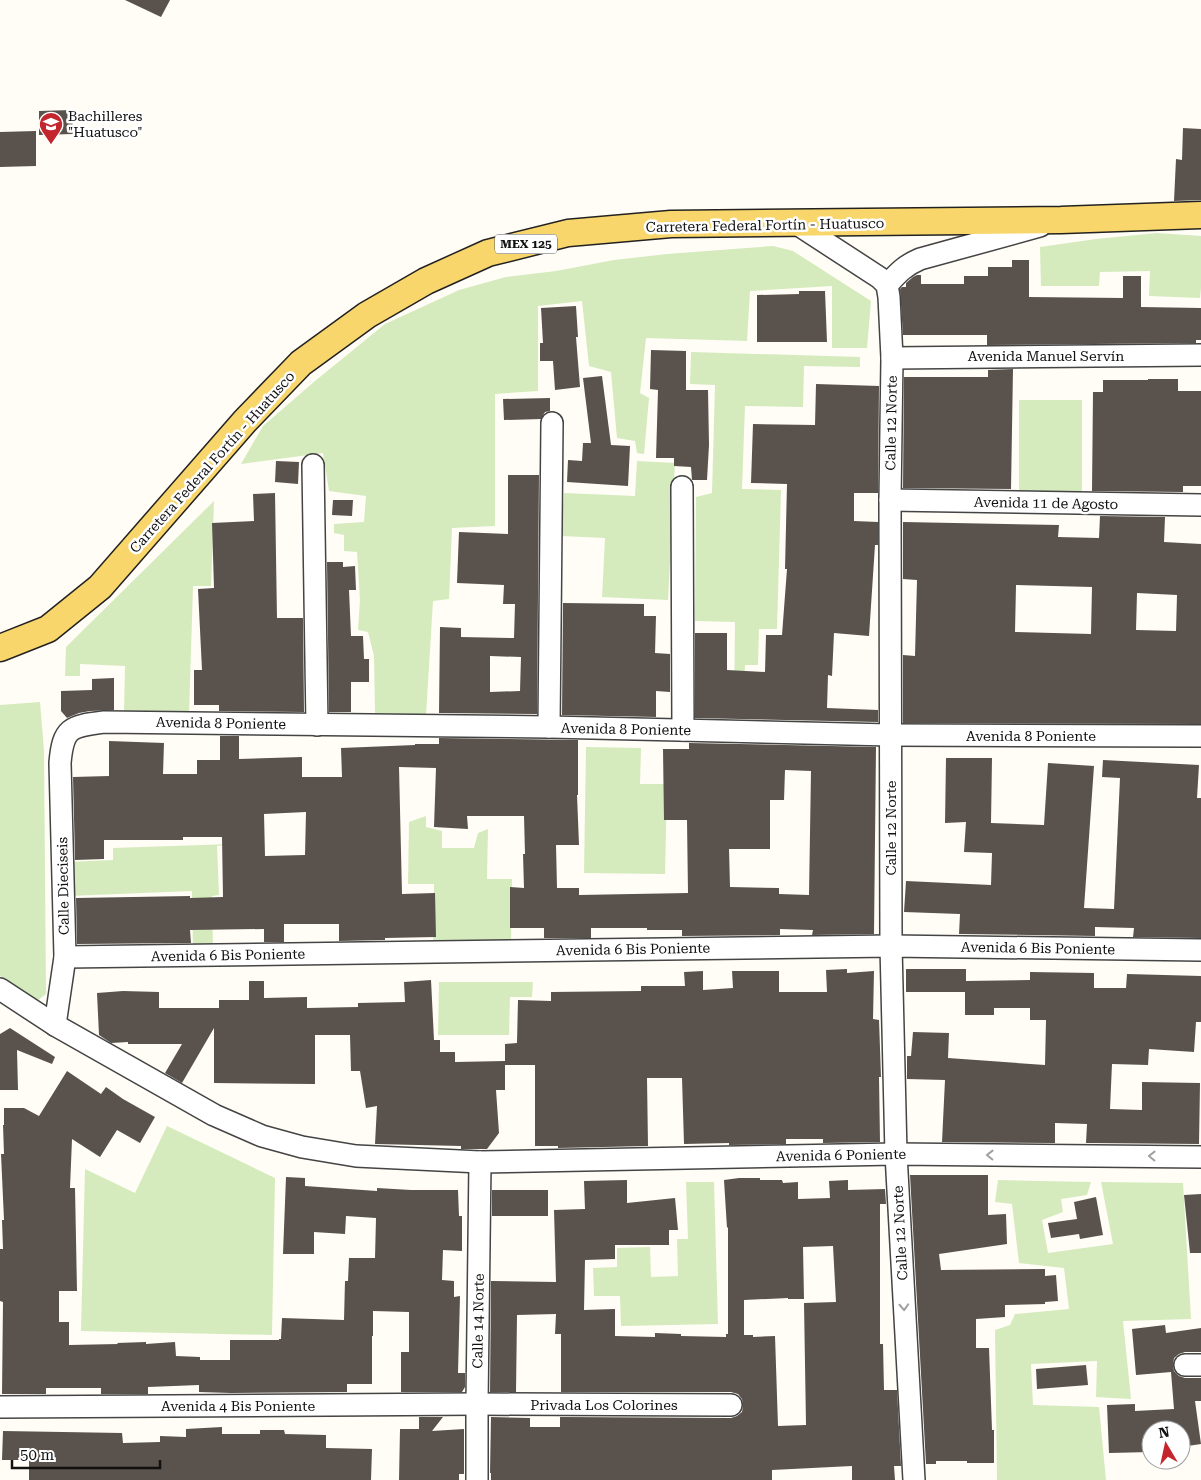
<svg xmlns="http://www.w3.org/2000/svg" width="1201" height="1480" font-family="'Roboto Serif',serif">
  <style>
    .green { fill: #d5ebbd }
    .building { fill: #5a524d; fill-rule: evenodd }
    .lines { fill: none; stroke-linecap: round; stroke-linejoin: round }
    .minor-casing { stroke: #444; stroke-width: 24 }
    .major-casing { stroke: #222; stroke-width: 29 }
    .minor { stroke: #fff; stroke-width: 21 }
    .major { stroke: #f9d66b; stroke-width: 26 }
    .oneway { stroke: #a0a0a0 }
    .labels { text-anchor: middle; dominant-baseline: central; stroke-width: 5; stroke-linejoin: round; paint-order: stroke }
    .shield { fill: #fff; stroke: #585858; stroke-width: 1 }
    .shield-label { font-size: 12px; font-weight: bold; fill: #111 }
    .poi-label { font-size: 14px; fill: #111; stroke: #fff; text-anchor: start }
    .street-label { font-size: 14px; fill: #111; stroke: #fff }
  </style>
  <rect width="100%" height="100%" fill="#fffdf5"/>
  <g class="green">
    <polygon points="1157,233 1201,236 1201,288 1200,298 1149,296 1150,271 1100,272 1099,286 1041,286 1040,247 1096,239"/>
    <polygon points="773,246 793,251 871,301 867,348 832,348 832,286 750,291 747,341 646,338 640,393 649,398 644,454 637,453 635,441 617,438 611,372 589,366 582,301 538,306 538,391 495,394 495,526 452,528 449,599 433,601 426,715 375,713 374,656 368,632 358,630 360,600 357,552 344,551 344,535 334,533 334,524 364,522 366,496 329,491 323,453 241,464 263,426 315,381 385,324 459,290 506,277 556,271 614,260 667,254"/>
    <polygon points="691,352 860,357 860,367 804,366 803,407 745,406 742,489 781,490 777,629 759,629 758,665 745,665 743,714 734,710 735,622 695,621 696,497 712,493 715,385 690,384"/>
    <rect x="1019" y="400" width="63" height="95"/>
    <polygon points="637,461 675,463 668,600 602,597 605,538 561,536 564,493 635,496"/>
    <polygon points="214,501 211,586 193,586 189,714 124,712 125,666 80,664 80,676 65,676 66,647"/>
    <polygon points="40,702 44,751 46,994 37,1001 0,976 0,705"/>
    <polygon points="586,747 641,748 640,784 667,784 665,874 584,873"/>
    <polygon points="426,816 426,827 442,831 442,848 474,848 478,833 488,829 487,879 512,879 511,947 433,945 434,884 408,884 409,822"/>
    <polygon points="231,844 217,846 219,895 212,896 213,950 193,952 192,891 69,896 68,862 113,860 113,848"/>
    <polygon points="439,982 533,982 532,997 510,997 509,1035 438,1035"/>
    <polygon points="167,1126 275,1178 272,1335 81,1331 85,1169 135,1193"/>
    <polygon points="998,1180 1091,1182 1087,1195 1061,1199 1063,1212 1042,1220 1048,1253 1113,1244 1101,1182 1183,1183 1191,1319 1123,1321 1131,1399 1096,1397 1097,1361 1031,1364 1033,1405 1099,1407 1106,1480 997,1480 995,1330 1010,1325 1015,1314 1069,1309 1064,1268 1019,1263 1012,1204 995,1202"/>
    <polygon points="686,1182 714,1182 718,1324 621,1326 620,1296 594,1296 593,1268 617,1267 617,1248 650,1247 651,1277 678,1276 677,1239 688,1239"/>
  </g>
  <g class="building">
    <polygon points="125,0 170,0 161,17"/>
    <polygon points="72,110 73,134 39,135 39,111"/>
    <polygon points="1183,128 1201,129 1201,200 1174,201 1176,159 1182,160"/>
    <polygon points="36,131 36,166 0,167 0,132"/>
    <polygon points="1012,260 1029,260 1029,297 1123,298 1123,276 1141,276 1141,307 1201,308 1201,340 1196,340 1196,343 987,345 987,335 903,335 900,289 902,287 906,287 906,283 913,277 917,275 921,275 921,284 964,284 964,276 988,276 988,267 1012,267"/>
    <polygon points="799,291 825,291 827,342 757,342 757,295 799,294"/>
    <polygon points="576,306 578,337 576,337 580,387 555,390 553,361 540,361 540,343 543,343 541,308"/>
    <polygon points="651,350 686,351 686,390 708,390 709,445 707,480 692,480 691,467 674,466 674,458 656,458 658,390 650,389"/>
    <polygon points="1013,369 1011,489 903,488 904,377 988,377 988,370"/>
    <polygon points="602,376 611,445 630,446 628,486 567,482 568,460 582,461 583,443 591,443 583,378"/>
    <polygon points="1148,379 1178,379 1178,391 1201,391 1201,486 1183,486 1183,492 1092,491 1093,392 1103,392 1103,380 1148,380"/>
    <polygon points="816,384 879,386 878,493 854,493 854,521 878,522 878,545 875,545 869,636 834,633 832,676 828,675 827,708 878,710 878,722 695,718 695,633 727,633 727,670 765,672 766,635 782,635 787,569 785,569 787,484 751,483 753,424 815,425"/>
    <polygon points="550,398 550,411 545,412 541,419 504,420 503,399"/>
    <polygon points="276,461 299,462 298,484 275,482"/>
    <path d="M508,475H539L537,714L439,713L440,627L461,628V637L514,638L515,604H503L504,585L457,583L459,532L508,534ZM490,656L521,657L520,691L490,692Z"/>
    <polygon points="275,493 277,618 303,618 304,712 219,711 219,705 194,705 194,670 202,670 198,589 214,588 212,523 254,521 253,494"/>
    <polygon points="333,500 353,500 352,516 332,515"/>
    <path d="M1100,516L1165,517L1164,542L1201,544V724L903,723V655L915,656L917,580L903,579V522L1059,525L1058,537L1099,538ZM1016,585L1092,587L1091,634L1015,632ZM1137,593L1177,595L1176,631L1136,630Z"/>
    <polygon points="327,562 343,562 343,567 355,566 356,590 349,590 351,636 363,636 364,659 369,659 369,682 351,682 351,712 329,712"/>
    <polygon points="563,603 644,604 644,616 656,616 655,653 670,654 670,692 656,691 656,717 562,715"/>
    <polygon points="114,678 114,710 90,711 79,713 67,718 61,711 61,691 92,690 92,679"/>
    <path d="M220,736H239V759L302,757V777H342L341,748L415,745V744H439V738L578,740V795H577L579,845H556L557,888H579V895L688,893L687,820H664L663,749H689V743L876,747L874,934L812,935L813,930L780,929V935L682,936V930H647V928H591V938H544V928H510V887L524,888L523,854H525L524,816H467L468,829L434,827L436,768L399,767L402,894L435,893L436,937L385,938V940L339,941V924H284V942H264V929L190,930L191,943L77,944L76,898L190,896V898L223,897L222,837H183V840H104V859L75,860L73,777L109,776V741L164,743L163,774H197V760H220ZM785,770L811,771L809,895L779,894V888L730,887L729,849H770V800H784ZM306,812L305,855L265,856L264,814Z"/>
    <polygon points="946,758 992,758 991,823 1044,825 1048,763 1094,766 1084,908 1114,909 1120,778 1102,777 1103,760 1199,765 1197,798 1201,798 1201,938 1133,937 1134,928 1095,927 1095,936 959,934 960,914 904,912 906,881 991,885 992,853 964,852 966,822 945,823"/>
    <polygon points="847,969 847,973 874,971 873,1019 879,1020 881,1077 879,1077 880,1142 823,1143 823,1139 786,1139 786,1144 729,1145 729,1143 684,1144 682,1078 647,1078 648,1146 558,1148 558,1146 535,1146 535,1065 505,1065 505,1044 517,1043 518,1000 551,1001 551,992 641,991 641,986 685,986 684,972 703,971 703,990 733,988 732,971 779,971 779,992 827,992 826,970"/>
    <polygon points="906,969 966,969 966,981 1030,980 1030,972 1094,973 1094,988 1126,988 1127,974 1201,976 1201,1022 1196,1022 1194,1052 1149,1049 1148,1065 1112,1064 1110,1109 1142,1110 1142,1082 1200,1083 1199,1144 1086,1143 1087,1124 1055,1123 1055,1143 942,1142 945,1080 907,1079 907,1056 911,1056 913,1032 949,1033 948,1058 1045,1065 1046,1020 1030,1020 1030,1008 994,1008 994,1015 965,1015 965,992 906,992"/>
    <polygon points="431,980 434,1040 440,1040 440,1052 455,1052 455,1062 505,1061 505,1090 496,1090 499,1133 487,1149 461,1149 461,1146 375,1144 377,1106 366,1108 360,1071 351,1071 350,1035 315,1035 315,1084 214,1083 214,1028 182,1083 165,1073 182,1044 128,1044 128,1042 111,1043 99,1035 97,993 123,991 159,992 159,1008 219,1008 219,1000 249,1000 249,981 264,981 264,998 307,997 307,1008 358,1007 358,1003 405,1002 404,982"/>
    <polygon points="10,1028 55,1057 52,1064 17,1050 18,1090 0,1090 0,1034"/>
    <polygon points="67,1071 101,1094 106,1087 123,1099 155,1117 140,1143 117,1130 100,1157 72,1139 70,1188 75,1188 77,1291 59,1291 59,1322 69,1322 69,1345 118,1344 117,1343 146,1342 146,1344 175,1342 176,1356 200,1357 200,1360 230,1360 230,1340 279,1340 279,1339 281,1339 282,1318 344,1320 345,1281 348,1281 349,1258 375,1258 376,1218 346,1216 345,1234 314,1232 314,1254 283,1254 286,1177 305,1178 305,1186 377,1191 377,1188 411,1190 458,1190 459,1216 462,1216 462,1251 443,1250 442,1280 454,1281 454,1297 460,1296 458,1373 465,1373 465,1387 462,1392 401,1392 401,1352 409,1352 409,1312 373,1311 373,1336 372,1336 372,1384 347,1384 347,1392 231,1393 199,1392 199,1385 148,1387 148,1394 101,1394 101,1388 46,1388 46,1394 2,1394 3,1302 0,1301 0,1249 3,1249 2,1220 4,1220 1,1154 4,1154 3,1125 4,1125 4,1108 24,1108 39,1116"/>
    <polygon points="910,1175 988,1175 988,1215 1006,1214 1007,1244 939,1254 941,1270 1045,1269 1045,1276 1056,1275 1058,1301 1045,1302 1045,1304 1005,1305 1005,1317 976,1319 976,1348 989,1348 992,1430 994,1430 994,1463 967,1463 967,1461 936,1461 936,1464 926,1464"/>
    <path d="M739,1178H760V1180H782L783,1183L798,1182V1199L830,1198L829,1181L848,1180V1190L885,1189L886,1204H880V1344H883L884,1390H897L901,1466H894L895,1480H852V1466L772,1470V1480H491V1473H490L491,1417L530,1418V1427H560V1417L731,1418L737,1416L742,1412L743,1406L742,1399L738,1394L731,1392H561V1334H555L556,1314L517,1315L516,1392H490L491,1281L556,1282L554,1210L585,1209L584,1181L627,1180V1203L675,1198L678,1230H669V1245H615V1259L585,1260L584,1310L615,1309V1336L655,1337V1333L681,1334V1336L726,1337V1334H728V1227L727,1228L724,1180ZM833,1246L836,1302L804,1303L806,1425L778,1426L775,1336L753,1337V1335H744V1300L788,1298V1299H804L803,1247Z"/>
    <rect x="492" y="1190" width="56" height="26"/>
    <polygon points="1201,1194 1201,1253 1190,1253 1184,1195"/>
    <polygon points="1096,1197 1103,1235 1080,1239 1079,1234 1051,1238 1048,1223 1077,1219 1074,1202"/>
    <polygon points="1165,1325 1166,1333 1201,1328 1201,1352 1185,1352 1179,1354 1174,1358 1173,1365 1174,1371 1179,1376 1185,1378 1201,1378 1201,1401 1195,1401 1201,1444 1181,1447 1181,1430 1151,1430 1151,1452 1109,1453 1107,1405 1135,1404 1135,1411 1174,1409 1171,1372 1136,1375 1132,1329"/>
    <polygon points="1086,1365 1088,1385 1037,1389 1036,1369"/>
    <polygon points="419,1417 443,1417 432,1431 464,1429 464,1474 459,1474 459,1480 399,1480 400,1429 419,1429"/>
    <polygon points="222,1427 222,1434 260,1434 260,1430 284,1430 285,1434 326,1435 326,1448 372,1449 371,1480 29,1480 29,1460 2,1460 3,1431 122,1433 123,1443 160,1442 160,1436 186,1437 186,1429"/>
  </g>
  <g class="lines">
    <g class="minor-casing">
      <g id="minor">
        <polyline points="797,224 880,278 887,285 889,297 892,358 890,500 891,946 896,1154 914,1480"/>
        <path d="M887,285C898,273 904,266 920,259L1040,226"/>
        <polyline points="892,358 1201,355"/>
        <polyline points="313,465 317,725"/>
        <polyline points="682,487 683,730"/>
        <polyline points="890,500 1201,505"/>
        <polyline points="549,727 552,423"/>
        <polyline points="65,957 891,946 1201,950"/>
        <polyline points="0,989 55,1025 214,1115 262,1136 302,1147 356,1156 480,1162 896,1154 1201,1157"/>
        <path d="M55,1025L65,957L60,763C63,728 70,726 104,722L549,727L890,735L1201,736"/>
        <polyline points="1185,1365 1201,1365"/>
        <polyline points="0,1407 477,1404 731,1405"/>
        <polyline points="477,1480 477,1404 480,1162"/>
      </g>
    </g>
    <g class="major-casing">
      <polyline id="major" points="0,648 48,629 100,587 245,421 301,363 367,315 426,281 488,253 568,233 671,224 1061,220 1201,215"/>
    </g>
    <use href="#minor" class="minor"/>
    <use href="#major" class="major"/>
  </g>
  <defs><path id="oneway-chevron" d="M-2-3.5L2.5 0L-2 3.5" fill="none" stroke-width="1.6" stroke-linecap="round" stroke-linejoin="round" transform="scale(1.25)"/></defs>
  <g class="oneway">
    <use href="#oneway-chevron" transform="translate(990 1155) rotate(-179)"/>
    <use href="#oneway-chevron" transform="translate(1152 1156) rotate(-179)"/>
    <use href="#oneway-chevron" transform="translate(904 1307) rotate(87)"/>
  </g>
  <defs>
    <g id="university-pin" transform="scale(1.25)"><path d="M0 17L-7.5 6A9.5 9.5 0 1 1 7.5 6Z" fill="#c4262e" stroke="#fff"/><path d="M0-5L7-2L0 1L-7-2ZM-4 1L0 2.5L4 1V4Q0 6-4 4Z" fill="#fff"/></g>
  </defs>
  <g fill-rule="evenodd">
    <use href="#university-pin" x="51" y="124"/>
  </g>
  <g class="labels">
    <rect class="shield" x="495" y="234.5" width="62" height="19" rx="4"/>
    <g class="shield-label">
      <text x="526" y="244">MEX 125</text>
    </g>
    <g class="poi-label">
      <text x="68" y="116">Bachilleres<tspan x="68" dy="16">"Huatusco"</tspan></text>
    </g>
    <g class="street-label">
      <text transform="translate(765 225) rotate(-1)">Carretera Federal Fortín - Huatusco</text>
      <text x="1046" y="356">Avenida Manuel Servín</text>
      <text transform="translate(891 423) rotate(-89)">Calle 12 Norte</text>
      <text transform="translate(212 462) rotate(-48)">Carretera Federal Fortín - Huatusco</text>
      <text transform="translate(1046 503) rotate(1)">Avenida 11 de Agosto</text>
      <text transform="translate(221 723) rotate(1)">Avenida 8 Poniente</text>
      <text transform="translate(626 729) rotate(1)">Avenida 8 Poniente</text>
      <text x="1031" y="736">Avenida 8 Poniente</text>
      <text transform="translate(891 828) rotate(-90)">Calle 12 Norte</text>
      <text transform="translate(63 886) rotate(-91)">Calle Dieciseis</text>
      <text transform="translate(1038 948) rotate(1)">Avenida 6 Bis Poniente</text>
      <text transform="translate(633 949) rotate(-1)">Avenida 6 Bis Poniente</text>
      <text transform="translate(228 955) rotate(-1)">Avenida 6 Bis Poniente</text>
      <text transform="translate(841 1155) rotate(-1)">Avenida 6 Poniente</text>
      <text transform="translate(900 1233) rotate(-93)">Calle 12 Norte</text>
      <text transform="translate(478 1321) rotate(-89)">Calle 14 Norte</text>
      <text x="604" y="1405">Privada Los Colorines</text>
      <text x="238" y="1406">Avenida 4 Bis Poniente</text>
    </g>
  </g>
  <g transform="translate(1166 1445) rotate(351)"><circle r="24" fill="#ffffff" stroke="#a0a0a0"/>
  <path d="M0-4L9 19L0 12L-9 19Z" fill="#c4262e"/>
  <text y="-8" font-size="14" font-weight="bold" text-anchor="middle" fill="#111111">N</text>
  </g>
  <path d="M12 1460v8h148v-8" fill="none" stroke="#111111" stroke-width="2.5"/>
  <text x="20" y="1460" font-size="15" fill="#111111" stroke="#ffffff" stroke-width="4" paint-order="stroke">50 m</text>
</svg>
